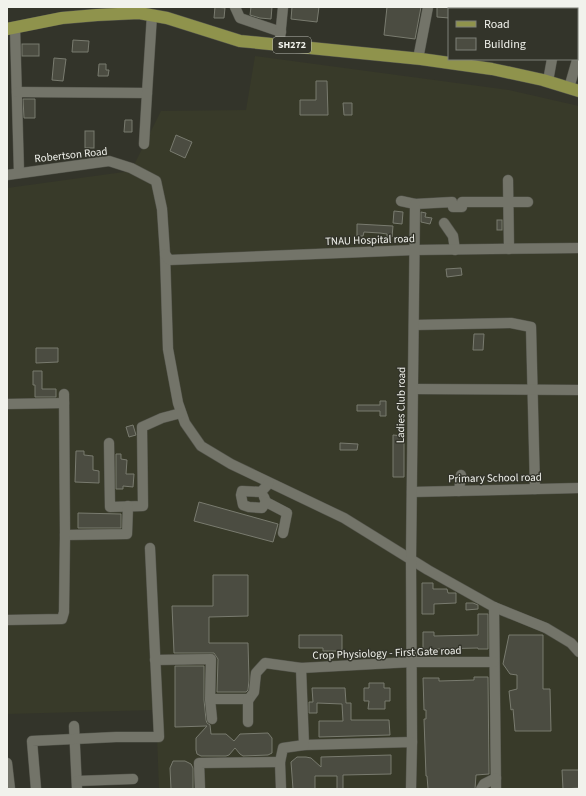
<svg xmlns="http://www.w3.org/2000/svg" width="586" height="796" font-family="'Source Sans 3',sans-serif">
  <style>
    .built { fill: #383a29 }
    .building { fill: #4b4c41; stroke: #797b6f }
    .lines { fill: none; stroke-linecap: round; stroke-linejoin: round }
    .minor-casing { stroke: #53544b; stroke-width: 11 }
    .major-casing { stroke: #53544b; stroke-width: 13 }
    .minor { stroke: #737469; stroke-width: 10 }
    .major { stroke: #8f934c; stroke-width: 12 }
    .labels { text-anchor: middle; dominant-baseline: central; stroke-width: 3; stroke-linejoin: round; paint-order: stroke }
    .shield { fill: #33342a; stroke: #b8b9b2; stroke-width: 1 }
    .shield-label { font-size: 10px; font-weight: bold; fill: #f1f2ec }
    .street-label { font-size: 11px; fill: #f1f2ec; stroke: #33342a }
  </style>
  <rect width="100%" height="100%" fill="#33342a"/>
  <polygon class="built" points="255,56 509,90 579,106 579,789 159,789 156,710 7,714 7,188 131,171 161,111 246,110"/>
  <g class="building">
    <polygon points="215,7 225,8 224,18 214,18"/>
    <polygon points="251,7 272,7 271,19 260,18 250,15"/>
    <polygon points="292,7 319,7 317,22 291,19"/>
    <polygon points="387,7 421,7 415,39 384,35"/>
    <polygon points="437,7 449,7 449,18 437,17"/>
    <polygon points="73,40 89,41 88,52 72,52"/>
    <rect x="22" y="44" width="17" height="12"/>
    <polygon points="54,58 66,59 63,81 52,80"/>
    <polygon points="99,64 106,64 106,70 109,70 108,76 98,76"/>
    <polygon points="316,81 327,81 328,115 300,115 300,100 316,100"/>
    <polygon points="23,99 35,99 35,118 24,118"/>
    <polygon points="343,103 352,103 352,115 344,115"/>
    <polygon points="125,120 132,120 132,132 124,132"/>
    <rect x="85" y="131" width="9" height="17"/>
    <polygon points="176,135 192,142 185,158 170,151"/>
    <polygon points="394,211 403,212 402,224 393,223"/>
    <polygon points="421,212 426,213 425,217 432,218 430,224 421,222"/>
    <rect x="497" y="220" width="5" height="10"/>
    <polygon points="357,224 393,226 392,237 387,237 387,234 380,233 364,232 363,236 357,236"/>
    <polygon points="461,268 462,275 447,277 446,269"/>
    <polygon points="474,334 484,334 483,350 473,350"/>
    <polygon points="36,348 58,348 58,362 36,363"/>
    <polygon points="33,371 42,371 42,389 56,389 56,397 35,397 35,385 33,385"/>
    <polygon points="380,401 386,401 386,416 380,416 380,411 357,411 357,405 380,405"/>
    <polygon points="133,425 136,435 129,437 126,427"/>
    <polygon points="393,435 404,436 404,477 393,477"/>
    <polygon points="340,443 358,444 357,450 340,450"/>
    <polygon points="76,451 84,451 84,455 93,456 93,470 99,471 99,483 75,482"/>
    <polygon points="116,454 121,454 121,459 127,460 126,474 134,474 133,487 123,486 123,489 116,489"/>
    <polygon points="199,502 278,524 273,542 194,521"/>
    <polygon points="78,513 121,514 121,528 78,528"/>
    <polygon points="213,575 248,575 248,616 209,617 209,643 248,643 249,680 248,690 246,692 217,692 218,659 214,653 174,653 172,606 213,606"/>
    <polygon points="422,583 433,583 433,589 447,589 448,593 456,593 456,603 434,604 434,614 422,614"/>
    <polygon points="466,603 473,603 478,605 478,609 466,610"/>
    <polygon points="478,614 488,614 488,649 478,649 478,648 434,649 434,650 423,650 423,632 434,632 434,636 478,635"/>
    <polygon points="299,635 342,635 342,651 323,651 323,648 299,648"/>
    <polygon points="509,635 543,635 543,689 550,689 551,731 515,731 513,709 511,710 509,691 517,689 517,675 510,674 503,664"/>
    <polygon points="175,666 204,666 204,700 206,720 207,723 210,725 211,734 226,734 234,741 240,734 268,733 272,738 272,753 268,755 243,756 240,754 235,748 229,755 226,756 201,756 197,754 196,750 196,738 207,726 175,727"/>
    <polygon points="474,677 488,677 489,774 476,775 475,789 428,789 427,776 426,776 424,719 426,719 426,710 424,710 423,678 439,678 439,681 474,680"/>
    <polygon points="369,683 384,683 384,688 390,688 390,701 385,701 385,709 368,709 369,701 364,701 364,688 369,688"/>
    <polygon points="312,688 345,688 346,703 351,703 351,720 389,720 390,735 319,737 319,721 343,721 342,704 317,703 317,713 309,713 309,702 313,702"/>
    <polygon points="391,755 391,774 343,775 343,789 337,789 337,776 315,776 315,789 293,789 291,762 297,757 306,757 311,758 321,767 321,757"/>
    <polygon points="173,761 185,761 191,764 193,768 193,789 171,789 170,768"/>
    <polygon points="562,770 579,770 579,788 563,789"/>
  </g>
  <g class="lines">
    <g class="minor-casing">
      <g id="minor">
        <polyline points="235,7 240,18 281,32"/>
        <polyline points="562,9 562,7"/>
        <polyline points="15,28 19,173"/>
        <polyline points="280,38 283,7"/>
        <polyline points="418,59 428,7"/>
        <polyline points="548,81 552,59"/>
        <polyline points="569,88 579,53"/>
        <polyline points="17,92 147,93 152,15"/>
        <polyline points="144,144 147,93"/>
        <polyline points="7,175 109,161 131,168 156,181 162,209 165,254 168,349 178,403 185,423 201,446 231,464 344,518 428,570 494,607 546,628 571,643 579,652"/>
        <polyline points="508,180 509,249"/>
        <polyline points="401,201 415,204 452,202 453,207 462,207 462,202 528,202"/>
        <polyline points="444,223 453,236 455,250"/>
        <polyline points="165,254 169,260 414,250 579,248"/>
        <polyline points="414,325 511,323 531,327 535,489"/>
        <polyline points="413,389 579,390"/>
        <polyline points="7,404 64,403"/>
        <polyline points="109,443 110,507 143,506 142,427 162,418 181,413"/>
        <polyline points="459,491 461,475"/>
        <polyline points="412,492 579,488"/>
        <polyline points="264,497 266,502 287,513 283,533"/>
        <polyline points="266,502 262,508 249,507 243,505 241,495 242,491 261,492 269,483"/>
        <polyline points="65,535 127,534 128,506"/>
        <polyline points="494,607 496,789"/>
        <polyline points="7,620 62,619 64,612 65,535 64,394"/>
        <polyline points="155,660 211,659 210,699 212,719"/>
        <polyline points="210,699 249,699 254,692 256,673 265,663 301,668"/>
        <polyline points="248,699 248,722"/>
        <polyline points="74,726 77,789"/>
        <polyline points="412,742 411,560 415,204"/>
        <polyline points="304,745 412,742 411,789"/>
        <polyline points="7,763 10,789"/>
        <polyline points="77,781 133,779"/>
        <polyline points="36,789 32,741 116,737 159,737 150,548"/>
        <polyline points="200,789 199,763 280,762"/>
        <polyline points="281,789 280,762 283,748 304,745 301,668 412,662 494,662"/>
        <polyline points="481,789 484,784 496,778"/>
      </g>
    </g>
    <g class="major-casing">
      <polyline id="major" points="7,29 62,18 97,15 139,13 167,18 240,41 421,59 492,69 543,80 579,91"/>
    </g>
    <use href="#minor" class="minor"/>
    <use href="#major" class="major"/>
  </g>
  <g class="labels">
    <rect class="shield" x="273" y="37" width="38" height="16" rx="3"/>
    <g class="shield-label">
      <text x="292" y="45">SH272</text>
    </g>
    <g class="street-label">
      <text transform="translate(71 155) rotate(-6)">Robertson Road</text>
      <text transform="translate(370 240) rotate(-2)">TNAU Hospital road</text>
      <text transform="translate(401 405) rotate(-89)">Ladies Club road</text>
      <text transform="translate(495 478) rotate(-1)">Primary School road</text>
      <text transform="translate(387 653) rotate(-2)">Crop Physiology - First Gate road</text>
    </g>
  </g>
  <rect width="586" height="796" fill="none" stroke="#f1f2ec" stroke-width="16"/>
  <rect x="448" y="8" width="130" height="52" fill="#33342a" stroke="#7f8078"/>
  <rect x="456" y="21" width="20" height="6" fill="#8f934c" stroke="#7f8078"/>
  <text x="484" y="28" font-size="12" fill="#f1f2ec">Road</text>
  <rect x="456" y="38" width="20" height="12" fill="#4b4c41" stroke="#7f8078"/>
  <text x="484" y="48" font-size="12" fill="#f1f2ec">Building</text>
</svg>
